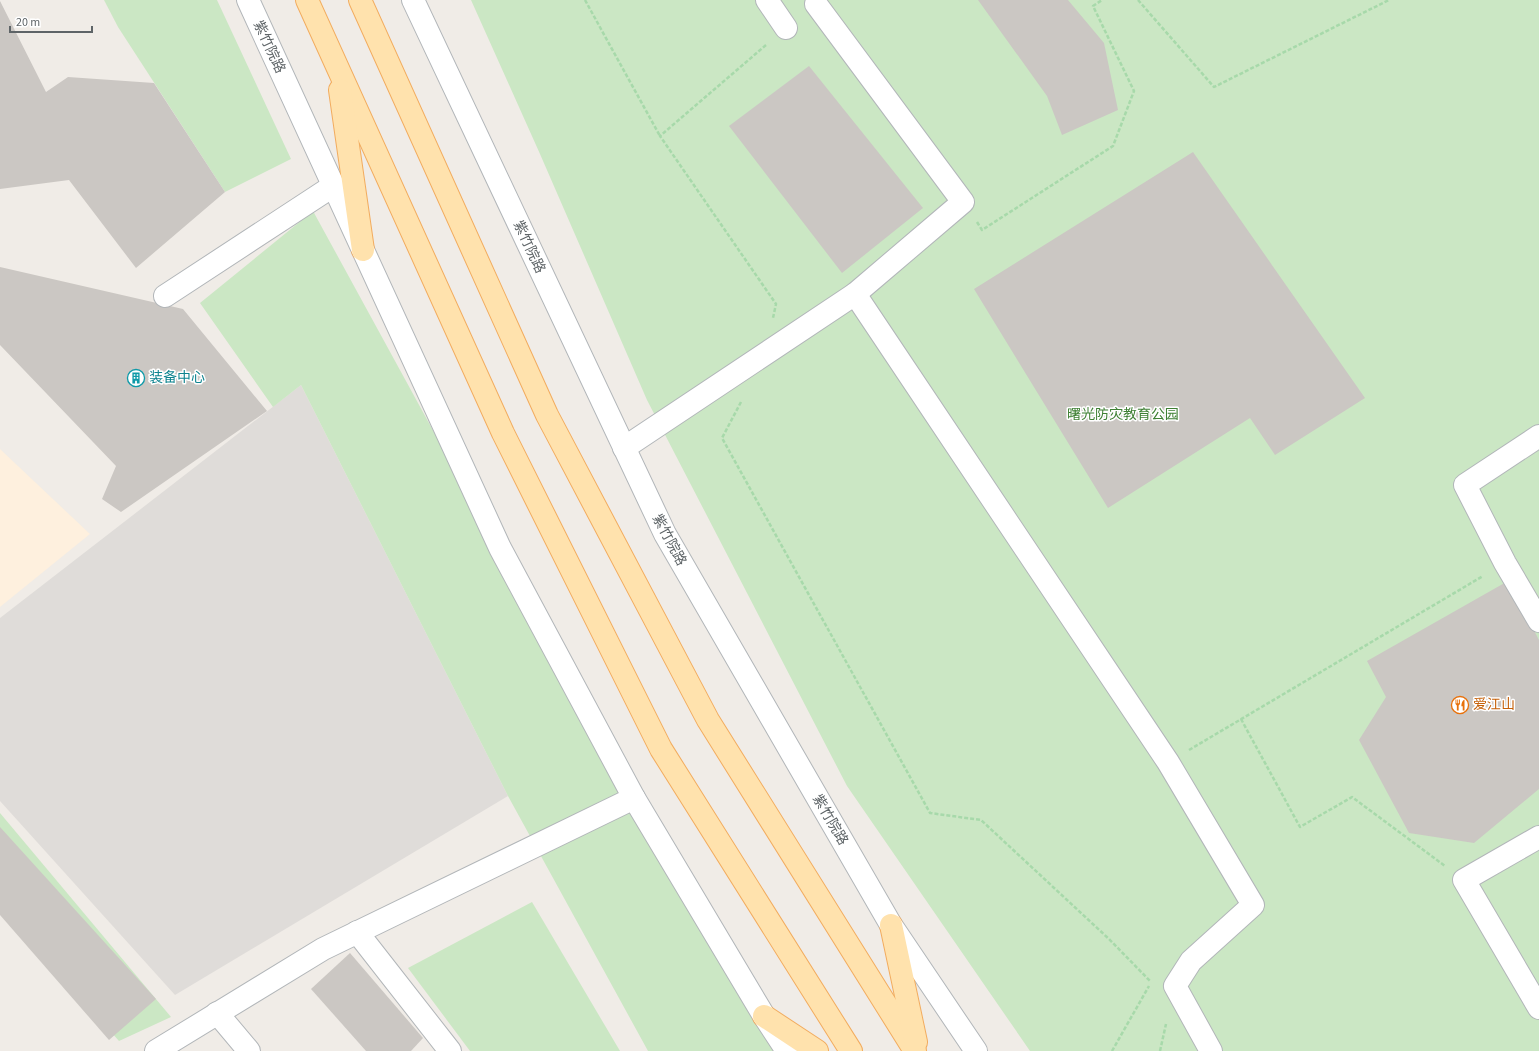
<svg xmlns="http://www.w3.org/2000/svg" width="1539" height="1051" font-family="'Source Sans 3','Noto Sans SC',sans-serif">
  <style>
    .commercial { fill: #fef0de }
    .industrial { fill: #dfdcd9 }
    .green { fill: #cbe7c4 }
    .building { fill: #cbc7c3 }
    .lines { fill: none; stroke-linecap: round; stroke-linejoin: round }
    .minor-casing { stroke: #b2b6b9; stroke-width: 24 }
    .major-casing { stroke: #f2ac5f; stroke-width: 24 }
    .path { stroke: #a7d9aa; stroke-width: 2.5; stroke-dasharray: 4 2; stroke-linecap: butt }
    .minor { stroke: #fff; stroke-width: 22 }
    .major { stroke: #ffe2ad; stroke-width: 22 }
    .labels { text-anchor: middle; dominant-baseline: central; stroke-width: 3; stroke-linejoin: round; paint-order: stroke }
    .street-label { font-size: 14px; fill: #5e6467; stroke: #fff }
    .culture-label { font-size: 14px; fill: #0d838f; stroke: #fff; text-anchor: start }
    .park-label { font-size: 14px; fill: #3f8034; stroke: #fff }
    .food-label { font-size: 14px; fill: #c56008; stroke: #fff; text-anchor: start }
  </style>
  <rect width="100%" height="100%" fill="#f0ece7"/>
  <polygon class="commercial" points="0,449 90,534 0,607"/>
  <polygon class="industrial" points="301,385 508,796 175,995 0,801 0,618"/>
  <g class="green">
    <polygon points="104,0 217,0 291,159 225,192 118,27"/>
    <polygon points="471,0 1539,0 1539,1051 1030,1051 847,786 647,400 540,154"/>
    <polygon points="313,211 634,798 781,1051 648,1051 508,796 301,385 273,407 200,303"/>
    <polygon points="0,813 171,1017 119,1041 0,905"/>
    <polygon points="532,902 620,1051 470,1051 408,968"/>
  </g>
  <g class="building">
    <polygon points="978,0 1068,0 1104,43 1118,110 1062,135 1047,96"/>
    <polygon points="0,1 46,92 68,77 154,83 225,192 136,268 69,180 0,189"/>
    <polygon points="809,66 923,208 842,273 729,126"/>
    <polygon points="1193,152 1365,398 1275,455 1250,418 1108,508 974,289"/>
    <polygon points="0,267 183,309 267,411 121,512 102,499 116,466 0,345"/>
    <polygon points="1508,581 1539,640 1539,789 1474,843 1409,833 1359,740 1386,697 1367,661"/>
    <polygon points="0,827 156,999 109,1040 0,915"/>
    <polygon points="350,953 423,1038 411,1051 366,1051 311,989"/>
  </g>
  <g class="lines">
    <g class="minor-casing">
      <g id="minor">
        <polyline points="248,0 500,548 634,798 764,1016 787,1051"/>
        <polyline points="413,0 665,534 891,925 976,1051"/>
        <polyline points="767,0 786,28"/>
        <polyline points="855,294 1168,762 1253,905 1191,961 1175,986 1211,1051"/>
        <polyline points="165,296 333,186"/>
        <polyline points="1539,436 1465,485 1505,563 1539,621"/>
        <polyline points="624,448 855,294 963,202 816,4"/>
        <polyline points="1539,837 1464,880 1539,1008"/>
        <polyline points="357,932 450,1051"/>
        <polyline points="217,1013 249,1051"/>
        <polyline points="156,1051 323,949 634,798"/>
      </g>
    </g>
    <g class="major-casing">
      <g id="major">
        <polyline points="307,0 503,433 661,749 851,1051"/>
        <polyline points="360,0 547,415 708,720 915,1051"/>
        <polyline points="340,90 363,250"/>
        <polyline points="891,925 916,1042"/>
        <polyline points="764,1016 817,1051"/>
      </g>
    </g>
    <g class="path">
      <polyline points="585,0 660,136"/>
      <polyline points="1138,0 1214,87 1389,0"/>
      <polyline points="766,45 660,136 776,304 773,318"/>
      <polyline points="977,222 982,230 1113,146 1134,91 1093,6 1102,0"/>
      <polyline points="741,402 722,438 930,813 981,820 1109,939 1151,982"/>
      <polyline points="1241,719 1300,827 1352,797 1445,866"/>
      <polyline points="1189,750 1483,576"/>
      <polyline points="1112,1051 1149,986"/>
      <polyline points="1160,1051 1166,1024"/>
    </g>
    <use href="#minor" class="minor"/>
    <use href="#major" class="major"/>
  </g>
  <defs>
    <g id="building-ring" transform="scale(0.9)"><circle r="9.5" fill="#fff" stroke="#0f9aa8" stroke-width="1.5"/><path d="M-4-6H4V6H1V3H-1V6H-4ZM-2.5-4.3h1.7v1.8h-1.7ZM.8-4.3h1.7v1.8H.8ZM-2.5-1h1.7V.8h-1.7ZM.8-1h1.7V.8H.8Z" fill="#0f9aa8"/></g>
    <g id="restaurant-ring" transform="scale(0.9)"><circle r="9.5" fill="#fff" stroke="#e8710a" stroke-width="1.5"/><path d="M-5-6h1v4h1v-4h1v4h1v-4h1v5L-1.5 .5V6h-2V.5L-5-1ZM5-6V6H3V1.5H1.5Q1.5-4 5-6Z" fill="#e8710a"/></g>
  </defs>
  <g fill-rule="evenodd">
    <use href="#building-ring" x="136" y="378"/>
    <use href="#restaurant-ring" x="1460" y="705"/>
  </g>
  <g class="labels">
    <g class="street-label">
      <text transform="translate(269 47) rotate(65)">紫竹院路</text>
      <text transform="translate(529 247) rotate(65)">紫竹院路</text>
      <text transform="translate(669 540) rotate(62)">紫竹院路</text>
      <text transform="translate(830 820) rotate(60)">紫竹院路</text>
    </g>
    <g class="culture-label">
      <text x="149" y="378">装备中心</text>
    </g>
    <g class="park-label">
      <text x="1123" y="415">曙光防灾教育公园</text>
    </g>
    <g class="food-label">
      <text x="1473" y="705">爱江山</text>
    </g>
  </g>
  <path d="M10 26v6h82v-6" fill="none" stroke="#5e6467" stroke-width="2"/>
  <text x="16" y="26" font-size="12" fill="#5e6467" stroke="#ffffff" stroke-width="3" paint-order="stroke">20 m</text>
</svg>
